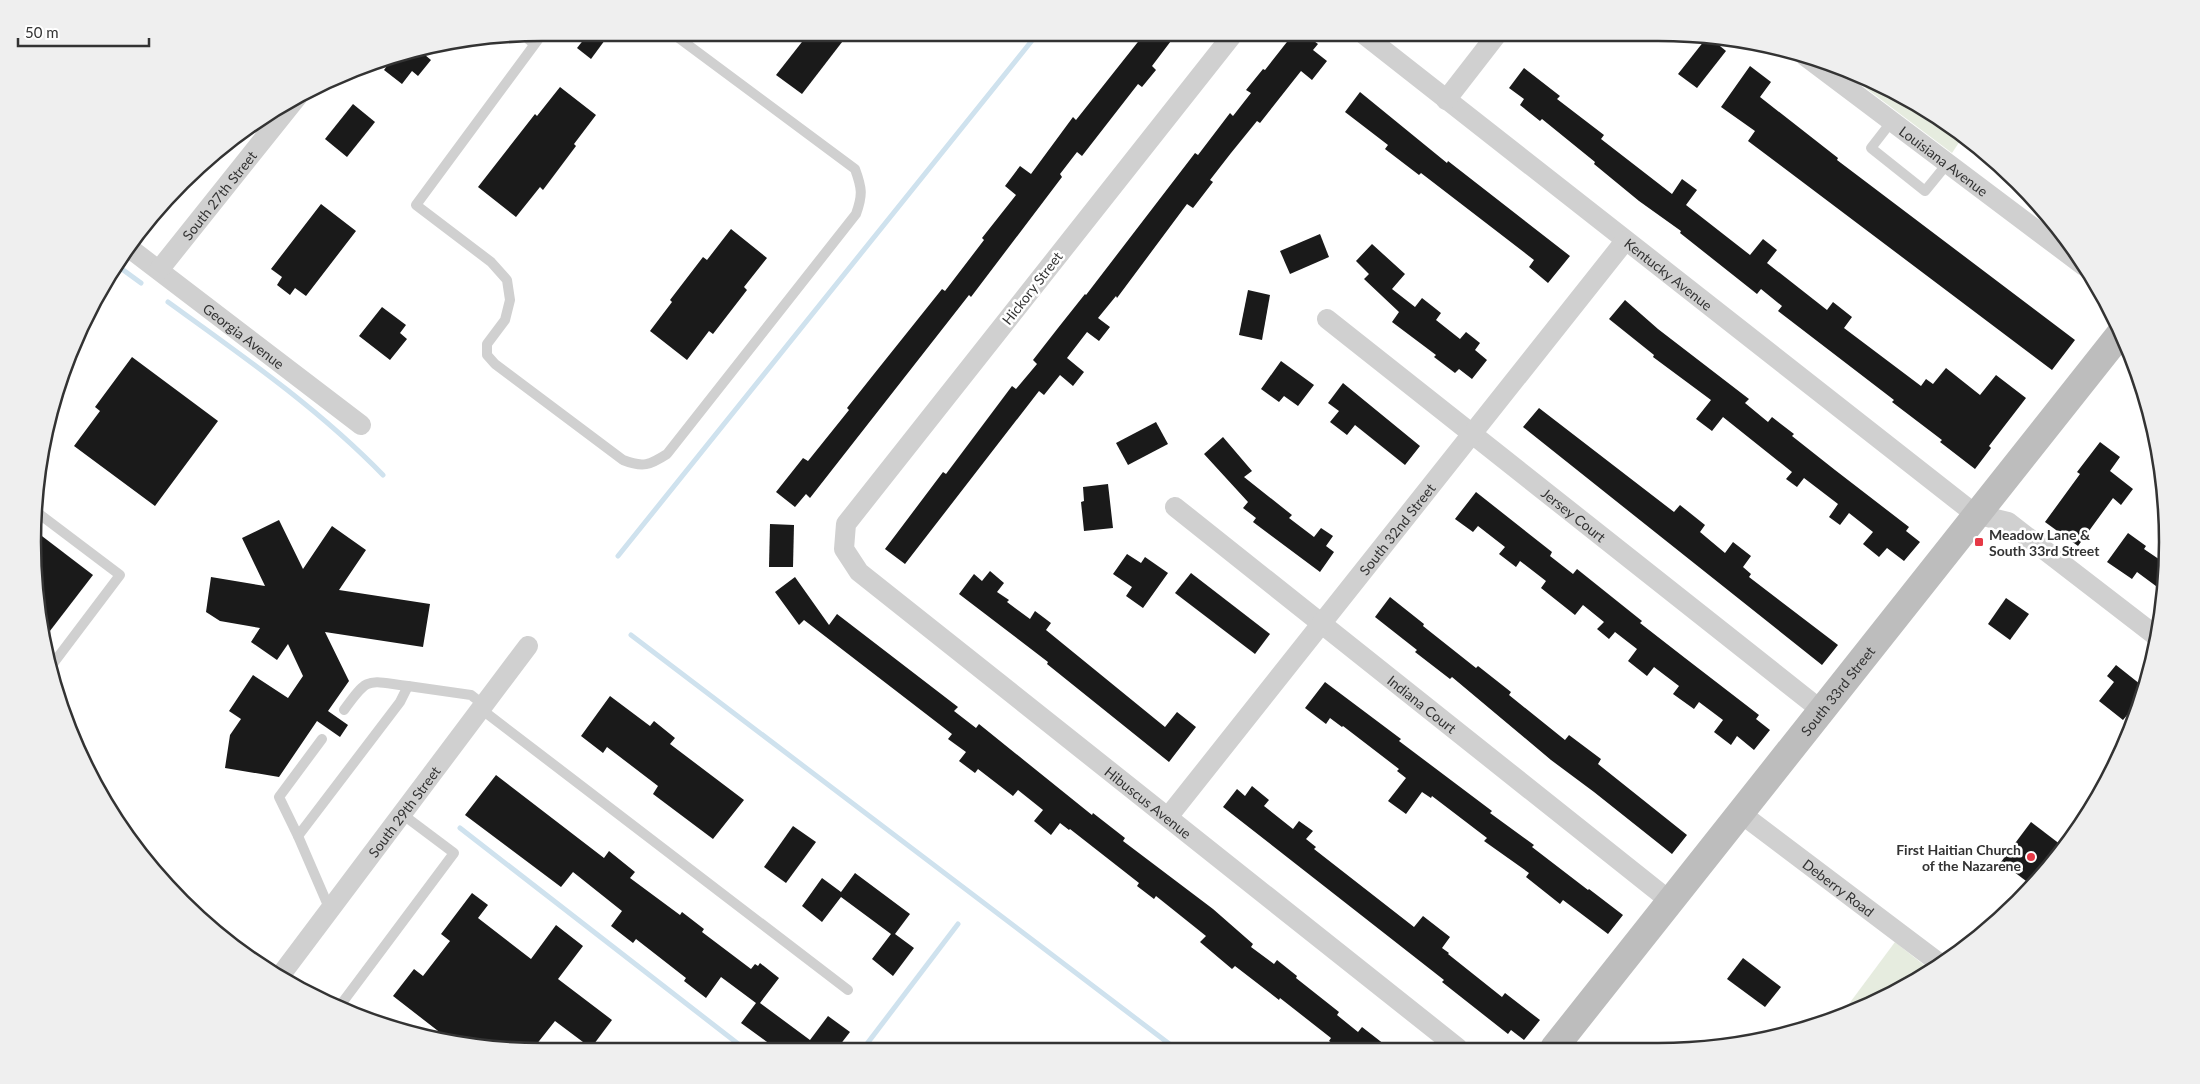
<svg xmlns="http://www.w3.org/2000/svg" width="2200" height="1084" font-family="Lato,sans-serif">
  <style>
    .green { fill: #e6ecdf }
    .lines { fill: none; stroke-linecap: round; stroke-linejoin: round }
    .stream { stroke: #cfe2ee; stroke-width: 5 }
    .building { fill: #1a1a1a }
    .lane { stroke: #d0d0d0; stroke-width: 10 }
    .street { stroke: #d0d0d0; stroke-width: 20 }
    .secondary { stroke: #bdbdbd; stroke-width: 28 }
    .poi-dot { fill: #e63946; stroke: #fff; stroke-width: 2 }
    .labels { text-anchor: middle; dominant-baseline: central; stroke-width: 5; stroke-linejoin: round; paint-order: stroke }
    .street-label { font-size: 14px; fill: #333; stroke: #fff }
    .poi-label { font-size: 14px; font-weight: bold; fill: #333; stroke: #fff; text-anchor: start }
    .rim { fill: none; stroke: #333; stroke-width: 2.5 }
  </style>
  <rect width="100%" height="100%" fill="#fff"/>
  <g class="green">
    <polygon points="1839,68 1883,85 1964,135 1952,153"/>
    <polygon points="1895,942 1929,969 1853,1013 1840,1016"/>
  </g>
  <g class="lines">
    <g class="stream">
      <polyline points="115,264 141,283"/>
      <path d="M168,302C243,356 319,409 383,475"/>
      <polyline points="618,556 1038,33"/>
      <polyline points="631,635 1176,1049"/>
      <polyline points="460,828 746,1050"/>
      <polyline points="863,1049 958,924"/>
    </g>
  </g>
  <g class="building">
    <polygon points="589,33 596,33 605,40 591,59 577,48"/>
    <polygon points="809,33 849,33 802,94 776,75"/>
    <polygon points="1145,33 1177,33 1152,66 1156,70 1142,87 1138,84 1082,156 1077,152 1060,174 1062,177 971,297 969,295 810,498 806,494 795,507 776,492 803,458 808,461 849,410 847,408 874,374 942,289 945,291 984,240 982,238 1016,195 1005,186 1020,166 1031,174 1073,117 1076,120"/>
    <polygon points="1294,33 1303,33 1318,44 1313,50 1327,61 1312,80 1301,71 1260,123 1257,121 1231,153 1210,180 1213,182 1193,208 1187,204 1117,298 1116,296 1098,318 1110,327 1099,341 1087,332 1067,358 1084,372 1073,386 1060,375 1044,395 1039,391 905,564 885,549 943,472 946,474 1012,386 1016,389 1037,364 1033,360 1058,328 1085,294 1086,295 1195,153 1198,155 1230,113 1233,116 1251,93 1246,90 1263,69 1265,70"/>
    <polygon points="1708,36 1726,51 1697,88 1678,74"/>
    <polygon points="433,45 425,55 431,60 418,76 412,71 402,84 384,70 395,55"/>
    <polygon points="1750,66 1771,82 1760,97 1838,158 1837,160 2075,340 2052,370 1748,141 1755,131 1721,107"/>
    <polygon points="1524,68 1560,96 1557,99 1604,135 1601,139 1672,194 1682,179 1697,190 1686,205 1750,255 1763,239 1777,250 1767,263 1827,310 1833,302 1852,317 1844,328 1921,386 1926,379 1933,384 1946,368 1980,395 1996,375 2026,398 1989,446 1991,448 1975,469 1940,442 1942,440 1892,402 1894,400 1778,311 1782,306 1761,289 1757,294 1680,233 1681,231 1639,201 1594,164 1595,162 1542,119 1540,121 1520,105 1524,99 1509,88"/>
    <polygon points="560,87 596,115 574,144 576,146 543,190 540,187 516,217 478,187 535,114 537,116"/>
    <polygon points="1360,92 1447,163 1448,161 1570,256 1548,283 1529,267 1534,260 1421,173 1419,175 1385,149 1388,145 1345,112"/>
    <polygon points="353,104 375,122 347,157 325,139"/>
    <polygon points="321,204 356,231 306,296 295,288 290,295 277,285 282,277 271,269"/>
    <polygon points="731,229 767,258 744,287 747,290 713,334 709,331 687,360 650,331 672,302 670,300 703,257 707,260"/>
    <polygon points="1320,234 1329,257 1290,274 1280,251"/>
    <polygon points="1372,244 1405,274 1392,289 1415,307 1422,298 1441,313 1436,320 1460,339 1466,332 1480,343 1475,350 1487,360 1472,379 1459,369 1455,373 1434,357 1436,355 1392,322 1399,312 1364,279 1369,274 1356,261"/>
    <polygon points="1248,290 1270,295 1262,340 1239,335"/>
    <polygon points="1625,300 1658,329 1749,399 1745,403 1768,422 1772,417 1794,434 1792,436 1835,470 1909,527 1906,531 1920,542 1904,561 1887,548 1879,557 1863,544 1873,532 1849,513 1840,525 1829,517 1838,504 1804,478 1797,487 1786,479 1792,472 1723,417 1712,431 1696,419 1711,400 1653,357 1654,355 1609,319"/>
    <polygon points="382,307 406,325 400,333 407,339 390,360 359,336"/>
    <polygon points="132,357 218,421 155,506 74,446 100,411 95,407"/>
    <polygon points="1281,361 1314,385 1298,406 1284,396 1279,402 1261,389"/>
    <polygon points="1343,383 1420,446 1405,465 1355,425 1347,435 1330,422 1339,411 1328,403"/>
    <polygon points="1539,408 1674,512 1680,505 1705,525 1700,532 1725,553 1733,542 1751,556 1743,567 1751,574 1749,577 1838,645 1822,665 1523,427"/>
    <polygon points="1156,422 1168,444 1128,465 1116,443"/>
    <polygon points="1223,437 1252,471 1244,477 1292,515 1289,518 1314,537 1321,528 1333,536 1326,546 1334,552 1320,572 1253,522 1256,518 1243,508 1248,502 1204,454"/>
    <polygon points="2100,442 2120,457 2110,471 2133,489 2121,505 2113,498 2078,546 2045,522 2080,474 2077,472"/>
    <polygon points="1108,484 1113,528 1084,531 1081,502 1084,501 1083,487"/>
    <polygon points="1476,492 1552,552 1550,556 1573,574 1577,569 1642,621 1640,623 1685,658 1759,715 1756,719 1770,730 1754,750 1737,736 1731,745 1714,732 1723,720 1699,702 1694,709 1673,694 1679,686 1654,667 1647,676 1628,661 1637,649 1615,632 1609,639 1597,629 1604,622 1583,605 1575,615 1541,588 1546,581 1520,561 1516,567 1499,554 1505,547 1478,526 1473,532 1455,519"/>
    <polygon points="279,520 303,569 332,526 366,550 339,590 430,604 423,647 325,632 349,681 328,711 348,725 340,737 317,721 279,777 225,768 230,735 241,719 229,711 253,675 288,698 303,676 288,644 277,660 251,642 260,628 220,621 206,612 211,577 265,586 242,538"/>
    <polygon points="770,524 794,525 793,567 769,567"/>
    <polygon points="34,530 93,575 43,640 37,608"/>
    <polygon points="2128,533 2146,546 2144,549 2166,564 2164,592 2137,572 2132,579 2107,562"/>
    <polygon points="1127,554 1141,563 1145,557 1168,573 1143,608 1126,596 1132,587 1113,574"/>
    <polygon points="990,571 1004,583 997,592 1009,600 1007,602 1030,619 1035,611 1051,623 1046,630 1165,727 1177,712 1196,727 1169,762 1047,664 1048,662 959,594 974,574 982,581"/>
    <polygon points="1191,573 1270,634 1255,654 1175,593"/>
    <polygon points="795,577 829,625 837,614 958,707 954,711 976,728 979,724 1092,815 1093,813 1125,838 1123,841 1213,909 1253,944 1251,947 1274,964 1277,960 1297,976 1296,978 1339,1012 1337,1015 1358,1032 1362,1027 1389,1048 1339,1048 1329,1041 1331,1038 1280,998 1279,1000 1235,966 1232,969 1200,942 1206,936 1156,896 1154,899 1137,886 1139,883 1070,829 1069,830 1060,823 1051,835 1034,821 1043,810 1018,790 1013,796 978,769 975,773 959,761 966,752 948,739 952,734 804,620 799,625 775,592"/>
    <polygon points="1390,597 1424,624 1423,626 1476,668 1478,666 1511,692 1509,695 1565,740 1569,735 1601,759 1598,764 1687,835 1672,854 1594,792 1551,760 1452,677 1450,679 1415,652 1417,650 1375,617"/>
    <polygon points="2006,598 2029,614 2010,640 1988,624"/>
    <polygon points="2116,665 2145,688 2133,719 2128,714 2123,720 2099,701 2114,682 2107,676"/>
    <polygon points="1325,682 1401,739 1399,741 1492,811 1490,813 1534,845 1532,847 1588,890 1589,889 1623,915 1608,934 1563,900 1560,904 1526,877 1529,873 1484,841 1487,838 1432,796 1431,798 1422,792 1406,814 1388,801 1406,778 1397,771 1399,769 1343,726 1342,727 1330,718 1326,724 1305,708"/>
    <polygon points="610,696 650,726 654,721 675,738 670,744 744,800 713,839 653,794 658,786 607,747 603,753 581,736"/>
    <polygon points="496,775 604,858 609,851 635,872 630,878 680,915 682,912 704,929 702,932 751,969 755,964 758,966 760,963 779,978 760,1003 810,1040 828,1016 850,1032 836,1050 817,1050 810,1044 806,1050 778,1050 741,1023 756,1003 721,977 706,998 684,981 686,978 636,939 633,943 611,926 622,911 573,872 561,887 465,815"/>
    <polygon points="1252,786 1269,800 1264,806 1293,829 1299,821 1313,831 1306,839 1316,847 1314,849 1414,927 1423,916 1450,937 1442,948 1449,953 1448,954 1502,997 1505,993 1540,1020 1524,1040 1511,1030 1508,1034 1442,982 1444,980 1223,807 1237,789 1245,796"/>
    <polygon points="2031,822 2065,848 2030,884 2001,862"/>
    <polygon points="793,826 816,842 786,883 764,867"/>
    <polygon points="855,873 910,914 895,934 914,948 893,976 872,959 891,934 841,897 822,922 802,906 822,878 841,892"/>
    <polygon points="472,893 488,905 478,918 531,959 556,925 583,946 558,979 612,1020 591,1048 555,1021 532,1050 509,1050 451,1041 393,996 414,969 423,976 450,941 441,934"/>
    <polygon points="1743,958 1781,987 1765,1007 1727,979"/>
  </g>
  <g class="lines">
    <g class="lane">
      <path d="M543,33L416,205L491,262L507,280L510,300L505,320L487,344V355L495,364L623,460C643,468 650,465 667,454L856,214C863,195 862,188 855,169L672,33"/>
      <polyline points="522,34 534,44"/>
      <polyline points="1892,121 1871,148 1925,191 1947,164"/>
      <polyline points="34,510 120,575 49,669"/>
      <polyline points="408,686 471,695 484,705"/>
      <polyline points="481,709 848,990"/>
      <polyline points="322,739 279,797 298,836 330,910"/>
      <path d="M298,836L400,702L408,686C367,681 369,675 344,710"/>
      <polyline points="339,1007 454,853 402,814"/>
    </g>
    <g class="street">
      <path id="s1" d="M1234,33L846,524L844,549L859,572L1458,1048"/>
      <path id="s2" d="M1362,33L1975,514L2008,522L2156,636"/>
      <path id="s3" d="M1805,56L2084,266"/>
      <polyline points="1446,100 1498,33"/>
      <path id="s4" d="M128,247L361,425"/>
      <path id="s5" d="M159,270L298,96"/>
      <path id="s6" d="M1327,319L1821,710"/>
      <path id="s7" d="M1175,507L1670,901"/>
      <path id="s8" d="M1739,812L1939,963"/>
      <path id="s9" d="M1168,817L1625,241"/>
      <path id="s10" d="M280,976L528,646"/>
    </g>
    <path class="secondary" id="s11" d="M1554,1048L2120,334"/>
  </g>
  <g class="poi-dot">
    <rect x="1974" y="537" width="10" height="10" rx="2.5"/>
    <circle cx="2031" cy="857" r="5"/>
  </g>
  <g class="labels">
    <g class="street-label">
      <text stroke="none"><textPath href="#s3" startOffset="174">Louisiana Avenue</textPath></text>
      <text stroke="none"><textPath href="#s5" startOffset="96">South 27th Street</textPath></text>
      <text stroke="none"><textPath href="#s2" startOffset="390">Kentucky Avenue</textPath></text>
      <text transform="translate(1032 288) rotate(-52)">Hickory Street</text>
      <text stroke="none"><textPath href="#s4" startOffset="146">Georgia Avenue</textPath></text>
      <text stroke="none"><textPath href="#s6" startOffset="315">Jersey Court</textPath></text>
      <text stroke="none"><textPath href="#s9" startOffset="368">South 32nd Street</textPath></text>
      <text stroke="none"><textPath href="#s11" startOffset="456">South 33rd Street</textPath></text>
      <text stroke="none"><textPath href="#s7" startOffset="316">Indiana Court</textPath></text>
      <text stroke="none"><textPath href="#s1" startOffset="1048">Hibuscus Avenue</textPath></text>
      <text stroke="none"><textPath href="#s10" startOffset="206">South 29th Street</textPath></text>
      <text stroke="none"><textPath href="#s8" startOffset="125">Deberry Road</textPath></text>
    </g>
    <g class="poi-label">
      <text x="1989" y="534">Meadow Lane &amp;<tspan x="1989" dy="16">South 33rd Street</tspan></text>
      <text x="2021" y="849" text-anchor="end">First Haitian Church<tspan x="2021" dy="16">of the Nazarene</tspan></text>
    </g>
  </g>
  <path d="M0 0H2200V1084H0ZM542 41H1658A501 501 0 0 1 2159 542V542A501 501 0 0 1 1658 1043H542A501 501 0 0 1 41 542V542A501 501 0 0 1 542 41Z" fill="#efefef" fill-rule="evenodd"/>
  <path class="rim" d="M542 41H1658A501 501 0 0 1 2159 542V542A501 501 0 0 1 1658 1043H542A501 501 0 0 1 41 542V542A501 501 0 0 1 542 41Z"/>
  <path d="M18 38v8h131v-8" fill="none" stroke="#333333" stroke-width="2.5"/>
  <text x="25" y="38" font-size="15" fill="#333333" stroke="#ffffff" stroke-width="4" paint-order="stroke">50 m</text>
</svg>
